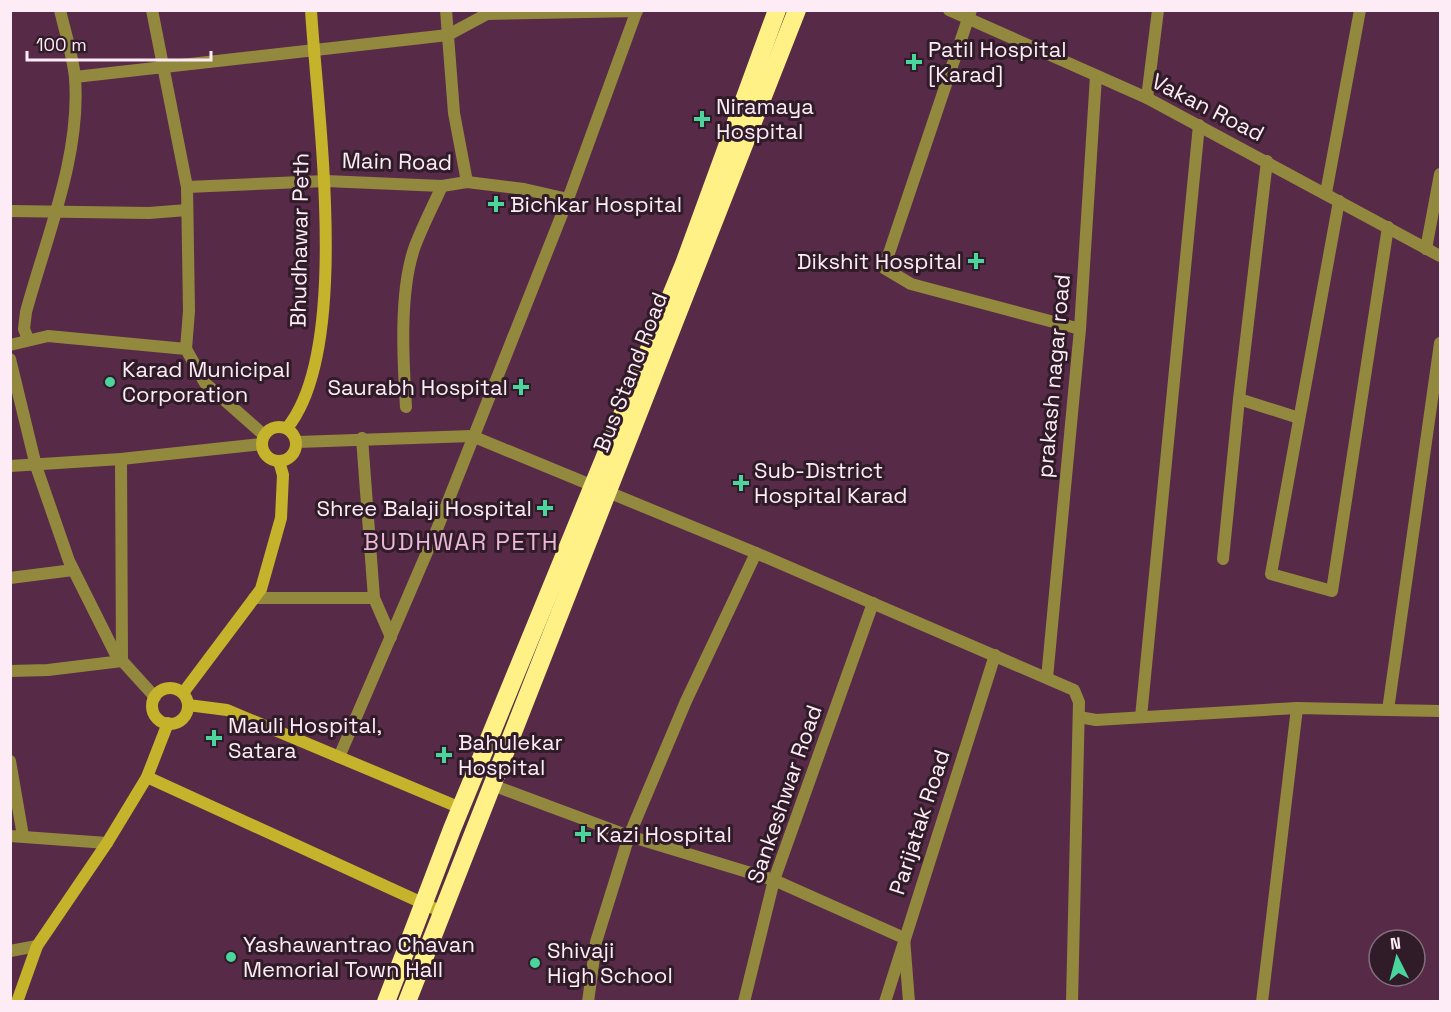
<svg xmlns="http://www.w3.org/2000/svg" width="1451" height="1012" font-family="'Space Grotesk',sans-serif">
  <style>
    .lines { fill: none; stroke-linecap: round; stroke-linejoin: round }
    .street { stroke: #93893e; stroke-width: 12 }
    .secondary { stroke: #c4b32b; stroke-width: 12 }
    .highway { stroke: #fff186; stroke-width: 18 }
    .poi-dot { fill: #4bd49b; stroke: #301c29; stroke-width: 2 }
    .labels { text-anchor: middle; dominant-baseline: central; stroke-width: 6; stroke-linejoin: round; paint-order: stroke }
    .poi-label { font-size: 22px; fill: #fdecf6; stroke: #301c29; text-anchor: start }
    .street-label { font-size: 22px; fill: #fdecf6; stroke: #301c29 }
    .neighbourhood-label { font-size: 24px; letter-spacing: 1.5px; fill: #edb7d7; stroke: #301c29 }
  </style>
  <rect width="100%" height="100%" fill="#572b48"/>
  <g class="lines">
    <g class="street">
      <polyline points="152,10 187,187 189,311 186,349 205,383 264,435"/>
      <polyline points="446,10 454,113 467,182"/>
      <polyline points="949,10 1147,98 1440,256"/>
      <polyline points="971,10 884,268 911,284 1080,329"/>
      <polyline points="75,77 448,35 487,14 637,11"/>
      <polyline points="1147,98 1158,10"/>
      <polyline points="187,187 326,181 442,186 467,182 524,189 568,199"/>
      <polyline points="1326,193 1360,10"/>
      <polyline points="1339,201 1271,574 1332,591 1388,227"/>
      <polyline points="10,211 149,213 187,210"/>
      <polyline points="1426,249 1440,174"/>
      <path d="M28,339L24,329L26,312C46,238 81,156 75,78C73,56 65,32 60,10"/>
      <polyline points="10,345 48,336 186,349"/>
      <polyline points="10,359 36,466 69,561 115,653 155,697"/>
      <polyline points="1239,399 1299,418"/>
      <path d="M406,407C403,360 399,290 415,246C423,225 433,206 442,186"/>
      <polyline points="362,438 374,598 391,637"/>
      <polyline points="297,442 472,436 756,553 1074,690 1079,702 1072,1002"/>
      <polyline points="10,466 121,459 262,444"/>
      <polyline points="1223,559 1239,399 1267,161"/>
      <polyline points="10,578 73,570"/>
      <polyline points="254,598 374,598"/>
      <polyline points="10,671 48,670 122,661 121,459"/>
      <polyline points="1047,678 1080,329 1096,76"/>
      <polyline points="1388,710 1440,711"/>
      <polyline points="1079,717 1096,720 1297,708"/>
      <polyline points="1141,717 1199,125"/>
      <polyline points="339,757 437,529 568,199 637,10"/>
      <polyline points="10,761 23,836"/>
      <polyline points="492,785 629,836 774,880 904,938 909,1002"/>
      <polyline points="10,836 107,843"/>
      <polyline points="10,951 37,946"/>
      <polyline points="588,1002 596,942 629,836 686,701 756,553"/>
      <polyline points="744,1002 774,880 873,603"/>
      <polyline points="885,1002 995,655"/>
      <polyline points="1262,1002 1297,708 1388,710 1440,343"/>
    </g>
    <g class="secondary">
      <circle cx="279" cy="444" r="17"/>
      <path d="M287,428C352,349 317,111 311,10"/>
      <circle cx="170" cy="706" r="18"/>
      <polyline points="183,693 261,589 281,518 283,475 279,461"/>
      <polyline points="188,705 227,710 463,809"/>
      <polyline points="147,777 442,912"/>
      <polyline points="17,1002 37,946 107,843 147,777 168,723"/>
    </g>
    <g class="highway">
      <polyline points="386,1002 452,829 684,264 777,10"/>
      <polyline points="407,1002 797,10"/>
    </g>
  </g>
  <g class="poi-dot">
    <path d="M911 53h6v6h6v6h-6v6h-6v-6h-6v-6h6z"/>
    <path d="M699 110h6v6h6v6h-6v6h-6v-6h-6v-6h6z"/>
    <path d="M493 195h6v6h6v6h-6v6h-6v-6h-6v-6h6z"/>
    <path d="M973 252h6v6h6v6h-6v6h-6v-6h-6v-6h6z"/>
    <circle cx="110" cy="382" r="6"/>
    <path d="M518 378h6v6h6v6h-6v6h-6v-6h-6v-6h6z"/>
    <path d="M738 474h6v6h6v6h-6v6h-6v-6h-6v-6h6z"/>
    <path d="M542 499h6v6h6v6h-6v6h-6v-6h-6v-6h6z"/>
    <path d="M211 729h6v6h6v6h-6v6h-6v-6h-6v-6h6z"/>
    <path d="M441 746h6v6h6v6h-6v6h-6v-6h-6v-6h6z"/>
    <path d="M580 825h6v6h6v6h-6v6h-6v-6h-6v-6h6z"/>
    <circle cx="231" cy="957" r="6"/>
    <circle cx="535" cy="963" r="6"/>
  </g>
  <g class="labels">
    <g class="poi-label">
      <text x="928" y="49">Patil Hospital<tspan x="928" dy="25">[Karad]</tspan></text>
      <text x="716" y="106">Niramaya<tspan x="716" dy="25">Hospital</tspan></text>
      <text x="510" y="204">Bichkar Hospital</text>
      <text x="962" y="261" text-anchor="end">Dikshit Hospital</text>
      <text x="122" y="369">Karad Municipal<tspan x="122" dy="25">Corporation</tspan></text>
      <text x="508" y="387" text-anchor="end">Saurabh Hospital</text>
      <text x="754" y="470">Sub-District<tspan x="754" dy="25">Hospital Karad</tspan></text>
      <text x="532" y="508" text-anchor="end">Shree Balaji Hospital</text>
      <text x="228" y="725">Mauli Hospital,<tspan x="228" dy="25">Satara</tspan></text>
      <text x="458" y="742">Bahulekar<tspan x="458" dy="25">Hospital</tspan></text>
      <text x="596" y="834">Kazi Hospital</text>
      <text x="243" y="944">Yashawantrao Chavan<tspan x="243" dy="25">Memorial Town Hall</tspan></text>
      <text x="547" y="950">Shivaji<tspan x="547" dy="25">High School</tspan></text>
    </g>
    <g class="street-label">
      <text transform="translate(1208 107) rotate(27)">Vakan Road</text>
      <text transform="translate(397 161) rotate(1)">Main Road</text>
      <text transform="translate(299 240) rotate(-89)">Bhudhawar Peth</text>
      <text transform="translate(630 372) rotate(-69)">Bus Stand Road</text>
      <text transform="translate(1053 376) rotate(-85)">prakash nagar road</text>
      <text transform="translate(784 794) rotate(-71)">Sankeshwar Road</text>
      <text transform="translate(919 822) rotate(-72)">Parijatak Road</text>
    </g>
    <g class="neighbourhood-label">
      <text x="461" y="541">BUDHWAR PETH</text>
    </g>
  </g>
  <rect width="1451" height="1012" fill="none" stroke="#fdecf6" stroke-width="24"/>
  <g transform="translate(1397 958) rotate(354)"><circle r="28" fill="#301c29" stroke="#826f7b" stroke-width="1.5"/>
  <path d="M0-4.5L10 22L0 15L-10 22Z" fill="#4bd49b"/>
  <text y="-9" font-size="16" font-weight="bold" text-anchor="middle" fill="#fdecf6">N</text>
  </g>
  <path d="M27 51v9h184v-9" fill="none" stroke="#fdecf6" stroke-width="3"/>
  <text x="36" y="51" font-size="18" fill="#fdecf6" stroke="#301c29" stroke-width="4.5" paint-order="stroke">100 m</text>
</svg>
